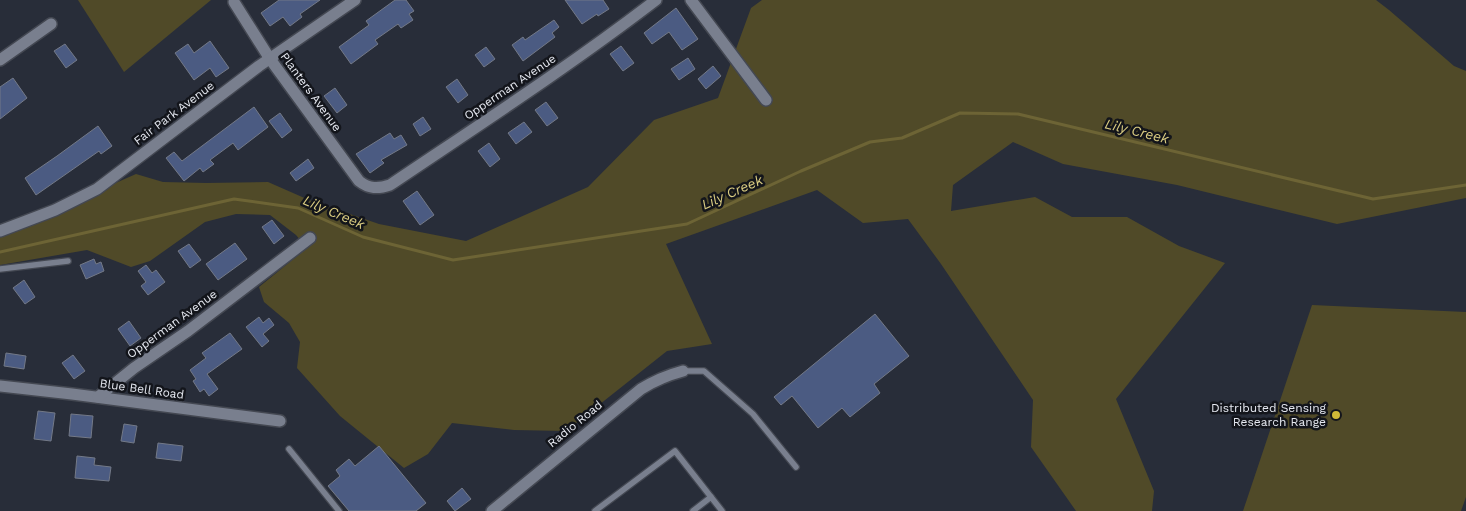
<svg xmlns="http://www.w3.org/2000/svg" width="1466" height="511" font-family="'Work Sans',sans-serif">
  <style>
    .green { fill: #504a28 }
    .lines { fill: none; stroke-linecap: round; stroke-linejoin: round }
    .stream { stroke: #6d6435; stroke-width: 3 }
    .building { fill: #4b5b82; stroke: #737987 }
    .lane-casing { stroke: #444852; stroke-width: 8 }
    .street-casing { stroke: #444852; stroke-width: 14 }
    .lane { stroke: #797f8e; stroke-width: 5.5 }
    .street { stroke: #797f8e; stroke-width: 11 }
    .poi-dot { fill: #cfb837; stroke: #13151b; stroke-width: 2 }
    .labels { text-anchor: middle; dominant-baseline: central; stroke-width: 5; stroke-linejoin: round; paint-order: stroke }
    .street-label { font-size: 12px; fill: #e6e9f1; stroke: #13151b }
    .poi-label { font-size: 12px; fill: #e6e9f1; stroke: #13151b; text-anchor: end }
    .water-label { font-size: 14px; font-style: italic; fill: #dbcd82; stroke: #13151b }
  </style>
  <rect width="100%" height="100%" fill="#282d39"/>
  <g class="green">
    <polygon points="78,0 211,0 124,72"/>
    <polygon points="762,0 1376,0 1389,10 1454,66 1466,71 1466,198 1337,224 1177,185 1063,164 1013,142 953,185 951,211 1035,197 1072,217 1127,217 1179,246 1225,263 1116,399 1154,491 1152,511 1076,511 1031,447 1033,400 941,264 908,219 863,223 817,190 666,244 712,344 667,351 566,431 514,430 452,423 428,454 404,468 340,416 297,368 300,342 289,323 264,302 259,287 307,248 296,235 270,215 236,214 205,222 150,261 131,267 87,250 0,265 0,234 136,174 163,182 206,183 268,182 309,200 379,224 466,241 588,187 654,120 718,98 751,8"/>
    <polygon points="1312,305 1466,312 1466,497 1461,511 1243,511"/>
  </g>
  <g class="lines">
    <polyline class="stream" points="0,252 234,199 298,208 363,237 453,260 687,224 801,171 870,142 902,138 960,113 1018,114 1373,199 1466,185"/>
  </g>
  <g class="building">
    <polygon points="279,0 320,0 300,14 302,17 290,26 283,17 270,26 261,13"/>
    <polygon points="395,0 406,0 414,11 409,14 413,20 401,28 398,24 375,40 378,44 351,64 339,47 369,25 366,21"/>
    <polygon points="565,0 603,0 609,9 598,16 597,14 582,24"/>
    <polygon points="676,8 698,39 682,50 669,32 652,44 644,33"/>
    <polygon points="554,20 559,27 552,33 555,37 523,61 512,45 523,37 525,40"/>
    <polygon points="210,41 229,68 216,77 210,68 194,80 175,53 188,44 194,53"/>
    <polygon points="65,44 77,60 66,68 54,51"/>
    <polygon points="621,46 634,63 623,71 610,54"/>
    <polygon points="486,47 495,59 484,67 475,55"/>
    <polygon points="688,58 695,69 679,80 671,69"/>
    <polygon points="713,66 721,76 706,89 698,79"/>
    <polygon points="13,78 27,98 0,119 0,87"/>
    <polygon points="457,79 468,95 458,103 446,87"/>
    <polygon points="335,88 347,105 337,113 324,96"/>
    <polygon points="546,102 558,118 547,126 535,110"/>
    <polygon points="254,107 268,127 238,150 233,143 210,160 214,164 203,172 200,168 184,181 166,158 174,152 182,161"/>
    <polygon points="280,113 292,130 282,138 269,121"/>
    <polygon points="423,117 431,129 420,136 413,124"/>
    <polygon points="524,122 532,132 516,144 508,133"/>
    <polygon points="98,126 112,146 101,154 99,151 36,195 25,178 57,156"/>
    <polygon points="390,133 394,139 401,135 407,145 381,160 384,163 370,173 356,154"/>
    <polygon points="489,143 500,159 490,167 478,151"/>
    <polygon points="308,159 314,168 296,181 290,173"/>
    <polygon points="417,191 434,215 420,225 403,201"/>
    <polygon points="272,220 284,236 274,244 262,227"/>
    <polygon points="235,243 247,259 218,280 206,264"/>
    <polygon points="189,244 201,260 190,268 178,251"/>
    <polygon points="94,259 96,264 101,262 104,271 86,279 80,265"/>
    <polygon points="146,265 152,273 156,270 165,282 148,295 141,286 146,282 138,271"/>
    <polygon points="24,280 35,297 25,304 13,288"/>
    <polygon points="875,314 909,356 874,384 880,393 850,417 842,408 818,428 792,396 781,405 774,397"/>
    <polygon points="259,317 263,323 269,318 274,325 263,334 269,341 262,347 246,327"/>
    <polygon points="129,321 141,338 130,346 118,329"/>
    <polygon points="230,333 242,349 207,374 218,389 209,396 204,389 200,392 193,381 196,379 190,370 206,358 202,353"/>
    <polygon points="6,353 26,356 24,369 4,366"/>
    <polygon points="73,355 85,371 74,379 62,363"/>
    <polygon points="38,411 55,413 51,441 34,439"/>
    <polygon points="71,414 93,416 91,438 69,436"/>
    <polygon points="124,424 137,426 134,443 121,441"/>
    <polygon points="158,443 183,446 181,461 156,458"/>
    <polygon points="379,446 426,503 416,511 349,511 328,486 340,476 336,470 349,459 355,466"/>
    <polygon points="77,456 95,458 94,465 111,467 109,481 75,478"/>
    <polygon points="462,488 471,499 455,511 447,501"/>
  </g>
  <g class="lines">
    <g class="lane-casing">
      <g id="lane">
        <polyline points="0,269 68,261"/>
        <polyline points="683,371 704,371 753,414 796,467"/>
        <polyline points="289,449 339,511"/>
        <polyline points="595,511 675,451 711,497"/>
        <polyline points="693,511 711,497 722,511"/>
      </g>
    </g>
    <g class="street-casing">
      <g id="street">
        <polyline points="691,0 766,100"/>
        <path d="M234,2L270,59L359,181C369,189 378,189 390,185C479,125 570,66 656,0"/>
        <polyline points="0,60 51,24"/>
        <polyline points="0,231 55,210 97,189 259,66 355,0"/>
        <polyline points="0,386 72,394 280,421"/>
        <polyline points="98,397 134,368 188,331 310,238"/>
        <path d="M492,511L641,389C654,381 668,375 683,371"/>
      </g>
    </g>
    <use href="#lane" class="lane"/>
    <use href="#street" class="street"/>
  </g>
  <circle class="poi-dot" cx="1336" cy="415" r="5"/>
  <g class="labels">
    <g class="street-label">
      <text transform="translate(510 87) rotate(-34)">Opperman Avenue</text>
      <text transform="translate(311 92) rotate(54)">Planters Avenue</text>
      <text transform="translate(174 113) rotate(-37)">Fair Park Avenue</text>
      <text transform="translate(172 324) rotate(-36)">Opperman Avenue</text>
      <text transform="translate(142 389) rotate(8)">Blue Bell Road</text>
      <text transform="translate(575 424) rotate(-39)">Radio Road</text>
    </g>
    <g class="poi-label">
      <text x="1326" y="408">Distributed Sensing<tspan x="1326" dy="14">Research Range</tspan></text>
    </g>
    <g class="water-label">
      <text transform="translate(1137 131) rotate(14)">Lily Creek</text>
      <text transform="translate(732 192) rotate(-24)">Lily Creek</text>
      <text transform="translate(334 212) rotate(23)">Lily Creek</text>
    </g>
  </g>
</svg>
